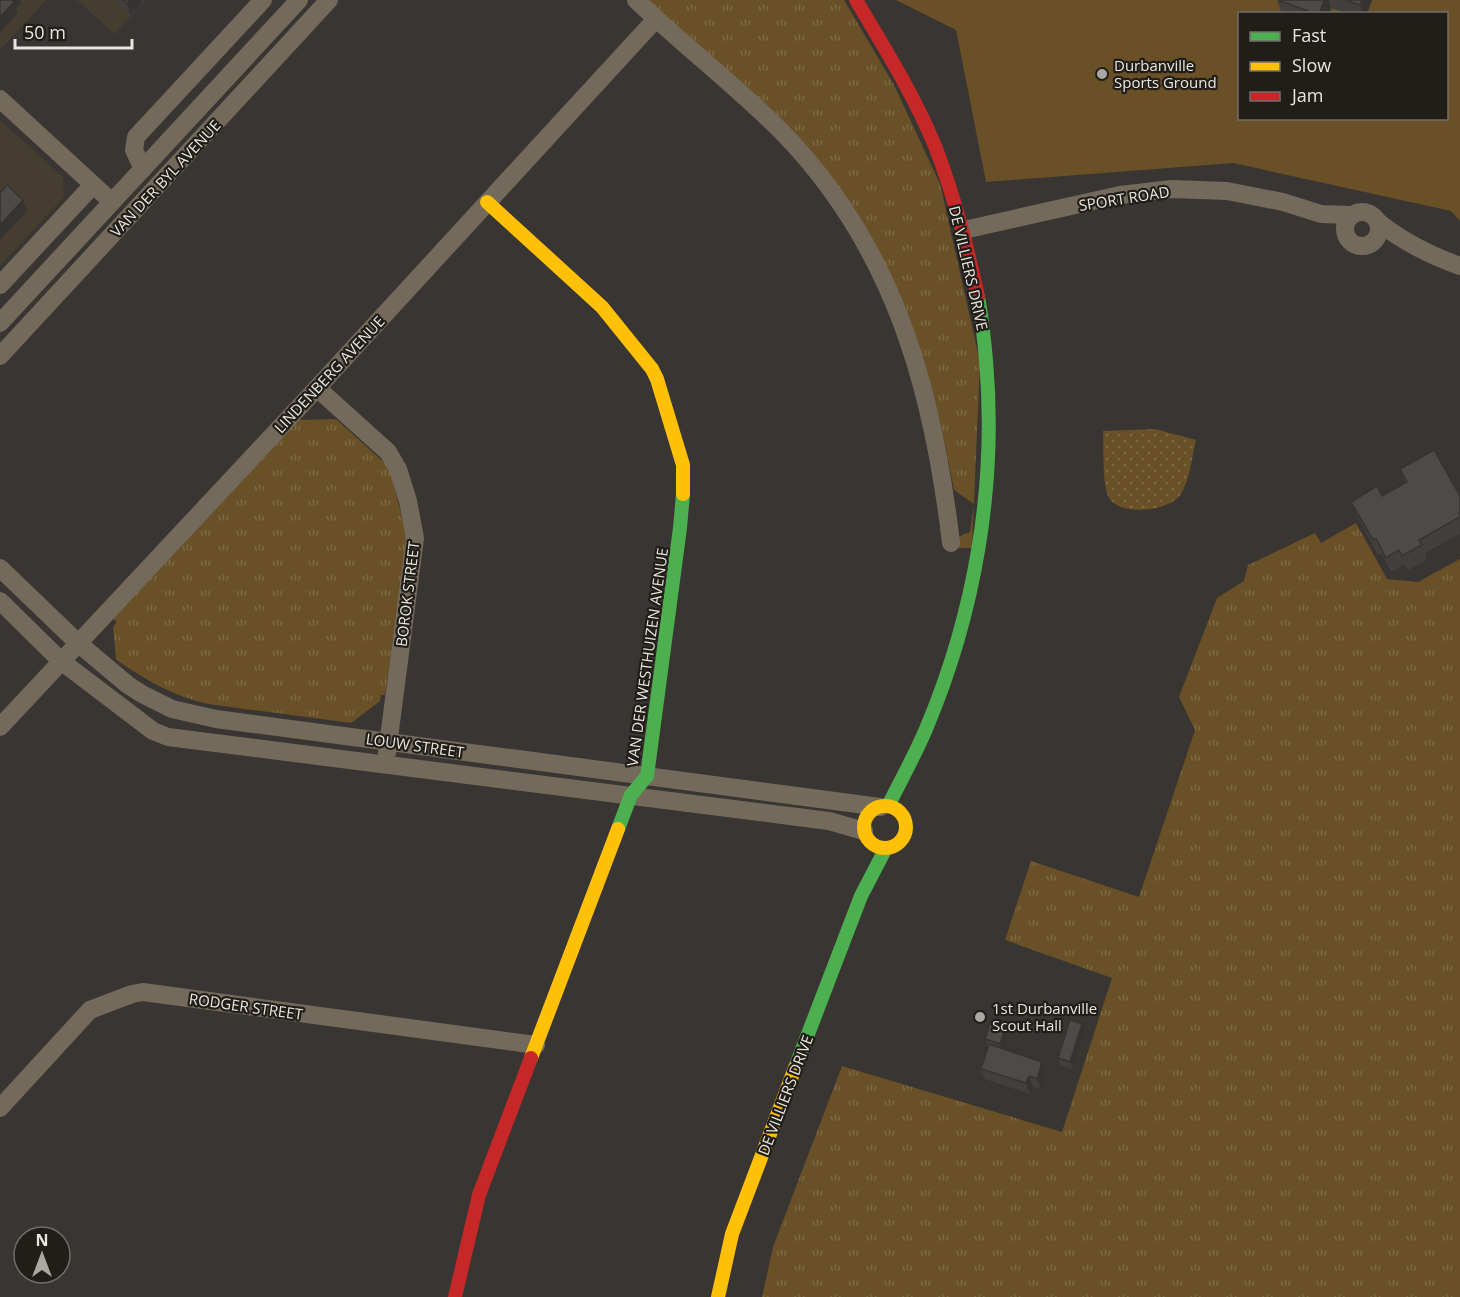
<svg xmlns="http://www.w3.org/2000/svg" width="1460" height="1297" font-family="'Open Sans',sans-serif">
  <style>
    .built { fill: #453d30 }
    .grass { fill: url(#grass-tufts) }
    .park { fill: url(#park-dots) }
    .garden { fill: #695026; fill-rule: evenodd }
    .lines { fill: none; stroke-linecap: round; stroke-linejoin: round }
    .street { stroke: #746a5b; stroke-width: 18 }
    .fast { stroke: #4caf50; stroke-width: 14 }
    .slow { stroke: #ffc107; stroke-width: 14 }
    .jam { stroke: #c62828; stroke-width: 14 }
    .wall { fill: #42403e }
    .shaded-wall { fill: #363432 }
    .building { fill: #4d4b48; stroke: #363432; stroke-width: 1.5 }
    .poi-dot { fill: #aba8a3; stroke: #211e1a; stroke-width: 2 }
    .labels { text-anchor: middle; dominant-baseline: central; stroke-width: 4.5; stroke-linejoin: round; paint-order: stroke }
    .poi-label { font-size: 15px; fill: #e9e6e0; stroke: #211e1a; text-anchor: start }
    .street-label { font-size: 15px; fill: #e9e6e0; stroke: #211e1a }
  </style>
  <defs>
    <pattern id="grass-tufts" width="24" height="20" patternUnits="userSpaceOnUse" patternTransform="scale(1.5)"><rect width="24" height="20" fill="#695026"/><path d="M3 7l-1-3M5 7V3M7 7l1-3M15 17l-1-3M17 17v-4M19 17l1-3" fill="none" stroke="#7e6945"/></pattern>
    <pattern id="park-dots" width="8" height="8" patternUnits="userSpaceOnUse" patternTransform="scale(1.5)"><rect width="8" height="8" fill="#695026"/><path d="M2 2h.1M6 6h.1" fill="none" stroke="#7e6945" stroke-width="1.8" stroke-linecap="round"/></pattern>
  </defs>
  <rect width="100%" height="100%" fill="#383532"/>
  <g class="built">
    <polygon points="0,0 46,0 0,50"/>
    <polygon points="77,0 146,0 114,34"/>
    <polygon points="0,120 63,177 64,197 0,266"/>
  </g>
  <g class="grass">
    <path d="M646,0H844L894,85L940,184L980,362L972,548H959L958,537L970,532L974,504L954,490C936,391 911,306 859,219Z"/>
    <path d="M336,419L389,467L407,537L385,695H381L380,701L351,723L208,704C174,696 147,681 118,661L116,659L113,627L117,622L113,619L299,420Z"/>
    <polygon points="1356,523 1387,579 1418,582 1460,559 1460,1297 762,1297 773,1247 842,1066 1062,1132 1112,978 1005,940 1031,861 1139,897 1195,730 1179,697 1217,598 1244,581 1248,565 1315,533 1321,543"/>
  </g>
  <path class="park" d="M1155,429L1196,440C1192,457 1190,479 1181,494C1170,512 1117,517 1108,496C1102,482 1104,446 1103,431Z"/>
  <path class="garden" d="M896,0H1460V221L1451,211L1233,163L986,182L956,30ZM1240,14H1446V118H1240Z"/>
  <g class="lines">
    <g class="street">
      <path d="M636,0C683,45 735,85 781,131C894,246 933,389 951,543"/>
      <polyline points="0,99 112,202"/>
      <polyline points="143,169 134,150 136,137 263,0"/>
      <circle cx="1362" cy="229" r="17"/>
      <path d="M1377,221C1403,242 1429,255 1460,266"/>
      <polyline points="964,230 1120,195 1172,189 1227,191 1283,202 1321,214 1351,215"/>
      <polyline points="0,285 93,185"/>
      <polyline points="0,323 299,0"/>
      <polyline points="0,356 329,0"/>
      <polyline points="317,388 388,452 398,469 408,501 415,538 387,753"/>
      <polyline points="0,568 78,643 128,685 142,694 172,709 216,719 880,807"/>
      <polyline points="0,601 61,661 153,731 168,737 829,821 864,831"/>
      <polyline points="0,727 317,388 656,19"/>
      <polyline points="0,1108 90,1010 132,994 143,992 536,1045"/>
    </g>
    <g class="fast">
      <path d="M888,806C901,780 915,755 926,729C975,613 997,485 986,360C984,338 982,317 978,297"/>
      <polyline points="618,829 631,795 647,776 680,528 683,494"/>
      <polyline points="795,1068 861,896 886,848"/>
    </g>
    <g class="slow">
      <polyline points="487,202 602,307 652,369 657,379 683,465 683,494"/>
      <circle cx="885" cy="827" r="21"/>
      <polyline points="531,1058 618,829"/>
      <polyline points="718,1297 732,1234 795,1068"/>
    </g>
    <g class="jam">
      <path d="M856,0C884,47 914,95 935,146C954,195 967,245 978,297"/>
      <polyline points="455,1297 479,1195 531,1058"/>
    </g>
  </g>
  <g class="wall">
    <polygon points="115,0 141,0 142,3 130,15"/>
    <polygon points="1277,0 1372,0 1367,14 1348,14 1331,8 1329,14 1282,14"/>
    <polygon points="1400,469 1460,496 1460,534 1425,553 1427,560 1408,570 1404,565 1391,572 1381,553 1378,555 1357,516 1351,502 1382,496 1405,483"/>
    <polygon points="1082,1024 1085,1031 1073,1069 1061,1065 1058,1058"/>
    <polygon points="1009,1033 1004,1049 1042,1062 1046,1072 1041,1089 1033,1087 1030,1094 985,1079 981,1069 989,1047 987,1046 985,1039"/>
  </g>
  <g class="shaded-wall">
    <polygon points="11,0 20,0 21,3 16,8 18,13 0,32 0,17"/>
    <polygon points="130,0 141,0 142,3 130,15 127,4"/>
    <polygon points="1324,0 1329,0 1331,8 1329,14 1319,14"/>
    <polygon points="1362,0 1372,0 1367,14 1363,14 1360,5"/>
    <polygon points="23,200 27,211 0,240 0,225"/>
    <polygon points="1082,1024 1085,1031 1073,1069 1070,1062"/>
    <polygon points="1006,1026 1009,1033 1003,1051 1000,1044"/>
    <polygon points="1042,1062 1046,1072 1041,1089 1037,1079"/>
    <polygon points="1029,1076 1033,1087 1030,1094 1026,1083"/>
  </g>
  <g class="building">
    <polygon points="0,0 12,0 14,2 0,17"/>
    <polygon points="122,0 130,0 127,4"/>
    <polygon points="1278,0 1324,0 1319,14 1316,14"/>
    <polygon points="1345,0 1362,0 1360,5"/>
    <polygon points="7,185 23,200 0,225 0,193"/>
    <polygon points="1434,450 1460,496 1460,517 1419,540 1422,545 1402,556 1399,550 1386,558 1376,539 1373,540 1351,502 1377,486 1382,496 1407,482 1400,469"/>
    <polygon points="1070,1020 1082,1024 1070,1062 1058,1058"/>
    <polygon points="991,1021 1006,1026 1000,1044 985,1039"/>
    <polygon points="989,1044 1042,1062 1037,1079 1029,1076 1026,1083 981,1069"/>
  </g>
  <g class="poi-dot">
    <circle cx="1102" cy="74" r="6"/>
    <circle cx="980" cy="1017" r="6"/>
  </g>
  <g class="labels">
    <g class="poi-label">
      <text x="1114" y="65">Durbanville<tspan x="1114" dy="17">Sports Ground</tspan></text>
      <text x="992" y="1008">1st Durbanville<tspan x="992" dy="17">Scout Hall</tspan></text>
    </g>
    <g class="street-label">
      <text transform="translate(165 178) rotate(-47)">VAN DER BYL AVENUE</text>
      <text transform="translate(1124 198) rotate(-9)">SPORT ROAD</text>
      <text transform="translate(969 268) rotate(77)">DE VILLIERS DRIVE</text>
      <text transform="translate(329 374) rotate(-47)">LINDENBERG AVENUE</text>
      <text transform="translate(407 594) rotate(-83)">BOROK STREET</text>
      <text transform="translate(647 657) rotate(-82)">VAN DER WESTHUIZEN AVENUE</text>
      <text transform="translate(415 745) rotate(8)">LOUW STREET</text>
      <text transform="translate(246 1006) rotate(8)">RODGER STREET</text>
      <text transform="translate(785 1095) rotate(-69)">DE VILLIERS DRIVE</text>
    </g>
  </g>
  <rect x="1238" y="12" width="210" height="108" fill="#211e1a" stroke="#716e69" stroke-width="1.5"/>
  <rect x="1250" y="32" width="30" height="9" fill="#4caf50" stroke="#716e69" stroke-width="1.5"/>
  <text x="1292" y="42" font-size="18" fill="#e9e6e0">Fast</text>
  <rect x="1250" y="62" width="30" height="9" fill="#ffc107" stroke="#716e69" stroke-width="1.5"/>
  <text x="1292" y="72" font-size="18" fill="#e9e6e0">Slow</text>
  <rect x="1250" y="92" width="30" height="9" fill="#c62828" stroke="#716e69" stroke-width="1.5"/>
  <text x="1292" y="102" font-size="18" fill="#e9e6e0">Jam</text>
  <g transform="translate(42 1255)"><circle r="28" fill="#211e1a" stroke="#716e69" stroke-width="1.5"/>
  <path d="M0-4.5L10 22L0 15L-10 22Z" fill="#aba8a3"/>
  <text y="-9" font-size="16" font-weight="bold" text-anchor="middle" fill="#e9e6e0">N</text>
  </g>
  <path d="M15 39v9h117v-9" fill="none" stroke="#e9e6e0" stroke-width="3"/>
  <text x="24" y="39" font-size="18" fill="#e9e6e0" stroke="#211e1a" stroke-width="4.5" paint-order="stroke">50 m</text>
</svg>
